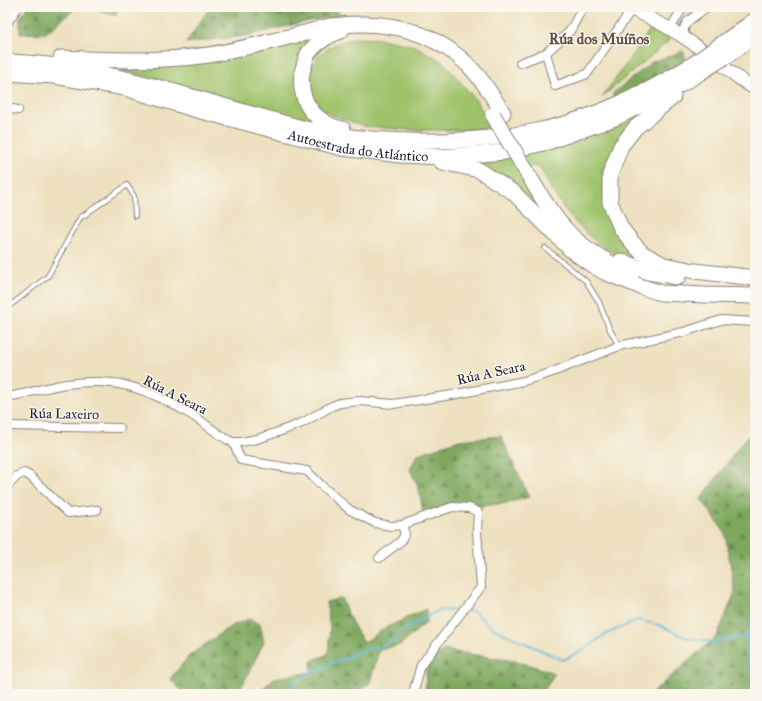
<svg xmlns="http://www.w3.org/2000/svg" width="762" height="701" font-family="'IM FELL Great Primer',serif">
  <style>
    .green { fill: #9fc26b; stroke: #607253 }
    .forest { fill: url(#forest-firs); stroke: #50654d }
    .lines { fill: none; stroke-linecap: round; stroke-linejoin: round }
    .stream { stroke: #57b5d6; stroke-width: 2 }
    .lane-casing { stroke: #88817c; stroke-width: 6 }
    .street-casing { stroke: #88817c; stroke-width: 10 }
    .secondary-casing { stroke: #88817c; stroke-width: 14 }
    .highway-casing { stroke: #88817c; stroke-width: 17 }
    .lane { stroke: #fff; stroke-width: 4 }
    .street { stroke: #fff; stroke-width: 8 }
    .secondary { stroke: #fff; stroke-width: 12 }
    .highway { stroke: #fff; stroke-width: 15 }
    .highway-bridge-casing { stroke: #88817c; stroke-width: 17; stroke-linecap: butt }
    .highway-bridge { stroke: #fff; stroke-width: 15 }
    .labels { text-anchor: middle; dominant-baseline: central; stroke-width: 3; stroke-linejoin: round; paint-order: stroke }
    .street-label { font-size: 14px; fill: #22223b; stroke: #fbf7ec }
    .neighbourhood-label { font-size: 15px; font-weight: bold; fill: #624d49; stroke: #fbf7ec }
  </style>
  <defs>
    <pattern id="forest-firs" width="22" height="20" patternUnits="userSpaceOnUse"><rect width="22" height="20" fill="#7fa85f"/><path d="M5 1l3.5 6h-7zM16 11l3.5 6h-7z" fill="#688850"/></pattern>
  </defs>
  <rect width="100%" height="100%" fill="#fbf7ec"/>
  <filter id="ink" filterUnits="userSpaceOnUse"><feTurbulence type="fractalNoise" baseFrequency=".025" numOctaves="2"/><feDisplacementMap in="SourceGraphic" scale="8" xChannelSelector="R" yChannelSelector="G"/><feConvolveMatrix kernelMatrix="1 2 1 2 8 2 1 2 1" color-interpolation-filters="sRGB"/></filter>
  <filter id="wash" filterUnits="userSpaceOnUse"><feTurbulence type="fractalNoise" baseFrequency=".012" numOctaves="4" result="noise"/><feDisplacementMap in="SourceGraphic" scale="16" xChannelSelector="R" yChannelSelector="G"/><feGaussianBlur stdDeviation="0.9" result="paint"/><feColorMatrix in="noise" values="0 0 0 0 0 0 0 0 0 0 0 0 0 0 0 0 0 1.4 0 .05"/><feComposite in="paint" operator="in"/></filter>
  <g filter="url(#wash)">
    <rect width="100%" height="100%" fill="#ede0be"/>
    <g class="green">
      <polygon points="651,28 671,39 602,97 633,55"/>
      <path d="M342,29L298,73L324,125C247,107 172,80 94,65Z"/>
      <polygon points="354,38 381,39 415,46 443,62 475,99 493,128 461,130 409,130 364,126 323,112 309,91 310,70 318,56 335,44"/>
      <path d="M646,110L606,192L649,263C642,262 634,262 628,260C595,248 569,218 551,189C547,181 543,172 539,165L520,169L549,216L470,159Z"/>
    </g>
    <g class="forest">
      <polygon points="27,7 77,7 46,33 20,34 20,18"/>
      <polygon points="93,7 117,7 116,16 92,9"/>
      <polygon points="210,7 332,7 343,16 309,21 245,36 186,43"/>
      <polygon points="683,51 686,60 613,100 613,93 652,62"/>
      <polygon points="755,429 755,694 651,694 717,636 735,592 725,533 701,499 738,448"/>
      <polygon points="501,436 529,497 508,503 482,506 456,502 423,512 419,489 410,469 418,454 459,440"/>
      <polygon points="341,598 351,621 364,643 385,628 426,609 427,622 400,645 379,650 370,683 357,692 352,694 303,694 300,691 293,694 256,694 274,678 311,672 311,661 328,654 330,627 326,602"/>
      <polygon points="249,619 260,624 264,642 238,694 185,694 170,679 189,656 231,626"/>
      <polygon points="444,650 520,662 555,673 542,694 425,694 427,663"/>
    </g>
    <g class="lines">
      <g class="stream">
        <polyline points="755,610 747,636 748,666 755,678"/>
        <polyline points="466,611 473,611 494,629 563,660 583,650 604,635 638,620 659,625 685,637 712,642 747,636"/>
        <polyline points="279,694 311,673 356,653 387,644 406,628 439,610 459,611"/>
      </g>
    </g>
  </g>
  <g filter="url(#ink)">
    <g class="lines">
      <g class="lane-casing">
        <g id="lane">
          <polyline points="545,248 586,281 599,302 609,328 619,346"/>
          <polyline points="7,308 48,276 80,218 127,185 134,196 135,216"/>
        </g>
      </g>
      <g class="street-casing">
        <g id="street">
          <polyline points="583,7 570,31 546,53 555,86 587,74 632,9"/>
          <polyline points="7,23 18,7"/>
          <polyline points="670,29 683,7"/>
          <polyline points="684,38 684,28 688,21 707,7"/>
          <polyline points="520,63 546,53"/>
          <polyline points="7,108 18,110"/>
          <path d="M7,397C27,394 46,387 66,384C81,382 97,381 112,383C139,386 167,400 190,414C203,422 215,432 228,440L233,442H241L257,439L281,431L302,423L332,406L340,403L360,401L393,404L452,395L524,381L550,373L619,346L684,332L721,320L755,322"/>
          <polyline points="7,426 120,428"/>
          <polyline points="233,442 241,460 307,471 323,487 350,510 375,523 391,526 402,525 452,507 469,508 478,512 477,531 481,587 421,665 413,694"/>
          <polyline points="7,487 17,476 24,473 30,476 68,513 97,510"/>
          <polyline points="379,558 401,541 405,534 402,525"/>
        </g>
      </g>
      <g class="secondary-casing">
        <path id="secondary" d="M627,7C651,18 674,30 695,45C716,59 733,76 755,89"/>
      </g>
      <g class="highway-casing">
        <g id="highway">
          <path d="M341,31C329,35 318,41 310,51C307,54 306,58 305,62C296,86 304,112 328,124C332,127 338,128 343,129"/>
          <polyline points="723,43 755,20"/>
          <polyline points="731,53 755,35"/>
          <path d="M61,58C110,60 159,62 209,55C239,50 268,42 297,35C309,32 321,28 332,26C377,20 422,27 458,56C477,71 490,92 503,113"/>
          <path d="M7,62C112,65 209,105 310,130C342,137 374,140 406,141C447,142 487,140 527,133C587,122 644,95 695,63"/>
          <path id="s1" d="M7,73L54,76L125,88L197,110L342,148L400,155L442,157L505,152L548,142L615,118L680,85L701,72"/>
          <polyline points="673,97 635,128 621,146 610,175 610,202 621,228 631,241 642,253 664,265 695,271 755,278"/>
          <polyline points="442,162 479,170 514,193 571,250 589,263 604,272 642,287 661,293 705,295 755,296"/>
          <path d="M525,169C540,195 557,225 581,244C596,256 614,265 631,275"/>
          <polyline points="621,261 648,272 678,277"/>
        </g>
      </g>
      <use href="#lane" class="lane"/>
      <use href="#street" class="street"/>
      <use href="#secondary" class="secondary"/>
      <use href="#highway" class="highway"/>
      <g class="highway-bridge-casing">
        <g id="highway-bridge">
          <polyline points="695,63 723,43"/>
          <polyline points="701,72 731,53"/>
          <polyline points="493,115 525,169"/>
        </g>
      </g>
      <use href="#highway-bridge" class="highway-bridge"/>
    </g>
  </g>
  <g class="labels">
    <g class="street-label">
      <text stroke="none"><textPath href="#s1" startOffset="360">Autoestrada do Atlántico</textPath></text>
      <text transform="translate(491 373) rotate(-12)">Rúa A Seara</text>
      <text transform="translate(175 395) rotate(27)">Rúa A Seara</text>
      <text transform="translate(64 414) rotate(1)">Rúa Laxeiro</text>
    </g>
    <g class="neighbourhood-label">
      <text x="599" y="39">Rúa dos Muíños</text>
    </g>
  </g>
  <rect width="762" height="701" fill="none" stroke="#fbf7ec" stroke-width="24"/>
</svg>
